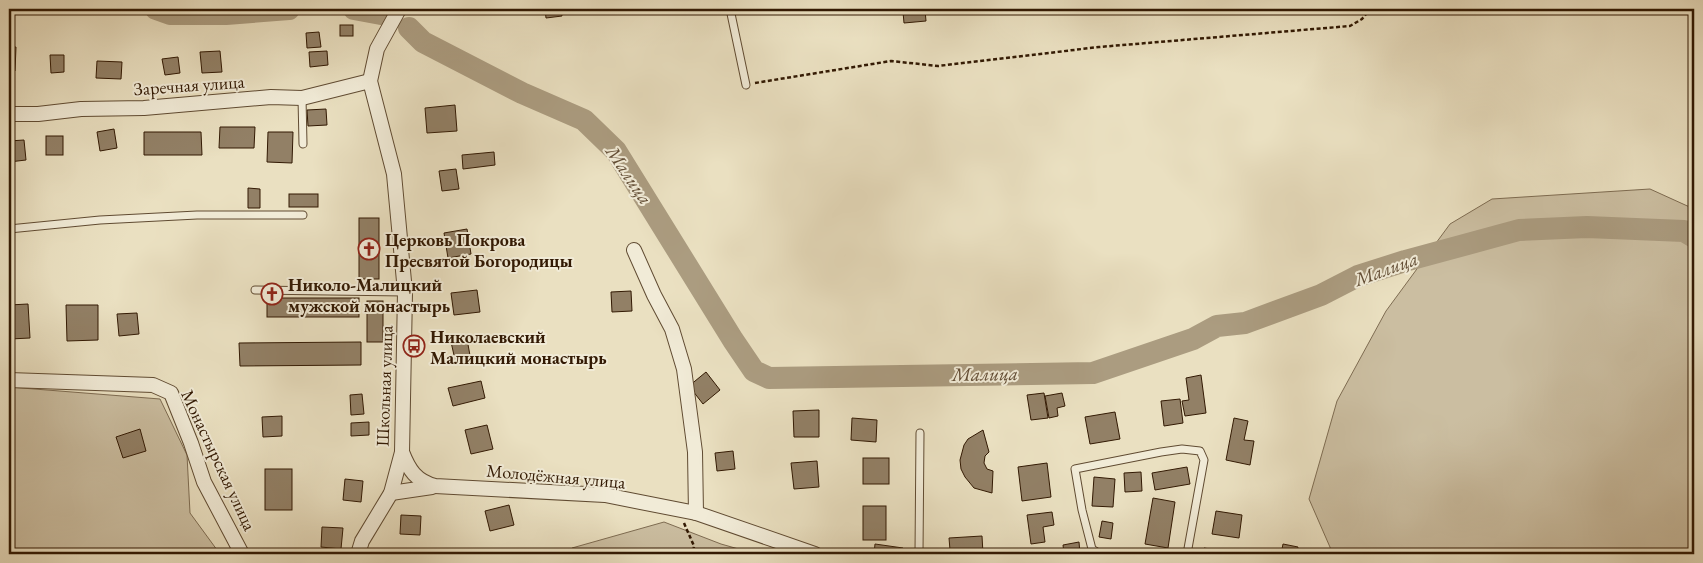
<svg xmlns="http://www.w3.org/2000/svg" width="1703" height="563" font-family="'EB Garamond',serif">
  <style>
    .green { fill: #cbbea1; stroke: #7e6c52 }
    .lines { fill: none; stroke-linecap: round; stroke-linejoin: round }
    .river { stroke: #ab9c80; stroke-width: 22 }
    .building { fill: #928066; stroke: #321903 }
    .service-casing { stroke: #604b32; stroke-width: 9 }
    .minor-casing { stroke: #604b32; stroke-width: 16 }
    .path { stroke: #321903; stroke-width: 2.5; stroke-dasharray: 4 2.5; stroke-linecap: butt }
    .service { stroke: #f1ebd7; stroke-width: 7 }
    .minor { stroke: #f1ebd7; stroke-width: 14 }
    .labels { text-anchor: middle; dominant-baseline: central; stroke-width: 4; stroke-linejoin: round; paint-order: stroke }
    .street-label { font-size: 18px; fill: #321903; stroke: #f1ebd7 }
    .poi-label { font-size: 18px; font-weight: bold; fill: #321903; stroke: #f1ebd7; text-anchor: start }
    .water-label { font-size: 19px; font-style: italic; fill: #624d35; stroke: #f1ebd7 }
  </style>
  <rect width="100%" height="100%" fill="#eae0c1"/>
  <filter id="stains"><feTurbulence type="fractalNoise" baseFrequency=".004" numOctaves="4"/><feColorMatrix values="0 0 0 0 .2 0 0 0 0 .09 0 0 0 0 .02 0 0 0 .5 -.17"/></filter>
  <radialGradient id="worn" r=".72"><stop offset=".6" stop-color="#630" stop-opacity="0"/><stop offset="1" stop-color="#630" stop-opacity=".3"/></radialGradient>
  <g class="green">
    <polygon points="1650,189 1694,209 1694,554 1333,554 1309,499 1337,401 1386,311 1450,224 1492,199"/>
    <polygon points="9,387 160,399 187,455 190,513 220,554 9,554"/>
    <polygon points="664,522 721,544 756,554 577,554 572,548"/>
  </g>
  <g class="lines">
    <g class="river">
      <polyline points="156,9 170,14 226,14 289,9"/>
      <polyline points="354,9 381,14"/>
      <polyline points="409,28 423,42 522,93 584,120 616,151 733,340 754,371 769,378 1093,373 1193,339 1217,326 1245,323 1321,295 1358,276 1405,261 1519,230 1587,227 1684,231 1694,237"/>
    </g>
  </g>
  <g class="building">
    <polygon points="545,9 561,9 562,16 546,18"/>
    <polygon points="925,10 926,21 904,23 903,12"/>
    <rect x="340" y="25" width="13" height="11"/>
    <polygon points="319,32 321,47 307,48 306,33"/>
    <polygon points="9,47 16,47 15,71 9,71"/>
    <polygon points="220,51 222,72 202,73 200,52"/>
    <polygon points="327,51 328,65 310,67 309,52"/>
    <polygon points="50,55 64,55 64,72 51,73"/>
    <polygon points="178,57 180,73 165,75 162,59"/>
    <polygon points="97,61 122,62 121,79 96,78"/>
    <polygon points="455,105 457,131 427,133 425,108"/>
    <polygon points="326,109 327,125 308,126 307,110"/>
    <polygon points="220,127 255,127 254,148 219,148"/>
    <polygon points="114,129 117,148 100,151 97,132"/>
    <polygon points="144,132 201,132 202,155 144,155"/>
    <polygon points="268,132 293,132 292,163 267,162"/>
    <rect x="46" y="136" width="17" height="19"/>
    <polygon points="24,140 26,160 9,162 9,141"/>
    <polygon points="494,152 495,165 463,169 462,155"/>
    <polygon points="456,169 459,189 442,191 439,171"/>
    <polygon points="248,188 260,189 260,208 248,208"/>
    <rect x="289" y="194" width="29" height="13"/>
    <rect x="359" y="218" width="20" height="61"/>
    <polygon points="467,229 471,254 448,258 444,233"/>
    <polygon points="477,290 480,312 454,315 451,293"/>
    <polygon points="631,291 632,311 612,312 611,292"/>
    <rect x="267" y="298" width="92" height="19"/>
    <rect x="367" y="301" width="16" height="41"/>
    <polygon points="28,304 30,338 10,339 9,305"/>
    <polygon points="66,305 98,305 98,340 67,341"/>
    <polygon points="137,313 139,334 119,336 117,314"/>
    <polygon points="467,339 471,361 456,364 451,342"/>
    <polygon points="361,342 361,365 240,366 239,343"/>
    <polygon points="706,372 720,390 703,404 689,386"/>
    <polygon points="1201,375 1206,413 1185,416 1182,401 1189,400 1186,378"/>
    <polygon points="481,381 485,398 453,406 448,388"/>
    <polygon points="1044,393 1048,418 1031,420 1027,395"/>
    <polygon points="1062,393 1065,406 1057,408 1058,416 1049,418 1045,396"/>
    <polygon points="362,394 364,414 351,415 350,395"/>
    <polygon points="1180,399 1183,423 1164,426 1161,401"/>
    <polygon points="819,410 819,437 794,437 793,411"/>
    <polygon points="1115,412 1120,439 1090,444 1085,417"/>
    <polygon points="282,416 282,436 263,437 262,417"/>
    <polygon points="852,418 877,420 876,442 851,440"/>
    <polygon points="1234,418 1248,421 1244,440 1254,441 1250,465 1226,460"/>
    <polygon points="369,422 369,435 351,436 351,423"/>
    <polygon points="487,425 493,449 471,454 465,430"/>
    <polygon points="140,429 146,451 123,458 116,437"/>
    <polygon points="983,430 989,452 985,456 984,463 987,469 993,471 992,493 974,488 965,477 961,469 960,460 964,445 968,439"/>
    <polygon points="733,451 735,469 717,471 715,453"/>
    <rect x="863" y="458" width="26" height="26"/>
    <polygon points="817,461 819,487 794,489 791,463"/>
    <polygon points="1047,463 1051,497 1022,501 1018,467"/>
    <polygon points="1187,467 1190,484 1155,490 1152,473"/>
    <rect x="265" y="469" width="27" height="41"/>
    <polygon points="1141,472 1142,491 1125,492 1124,473"/>
    <polygon points="1094,477 1115,479 1113,507 1092,506"/>
    <polygon points="345,479 363,481 361,502 343,500"/>
    <polygon points="1153,498 1175,502 1168,548 1145,544"/>
    <polygon points="509,505 514,525 490,531 485,511"/>
    <rect x="863" y="506" width="23" height="34"/>
    <polygon points="1216,511 1242,515 1239,538 1212,534"/>
    <polygon points="1052,512 1054,525 1043,527 1045,542 1031,544 1027,515"/>
    <polygon points="401,515 421,516 420,535 400,534"/>
    <polygon points="1102,521 1113,523 1111,539 1099,537"/>
    <polygon points="322,527 343,528 341,549 321,547"/>
    <polygon points="982,536 983,554 939,554 938,551 950,550 949,538"/>
    <polygon points="1079,542 1080,554 1064,554 1063,545"/>
    <polygon points="875,544 903,548 902,554 874,554"/>
    <polygon points="1283,544 1298,547 1297,554 1281,554"/>
    <polygon points="1204,548 1233,553 1233,554 1202,554"/>
  </g>
  <g class="lines">
    <g class="service-casing">
      <g id="service">
        <polyline points="730,9 746,85"/>
        <polyline points="302,98 303,144"/>
        <polyline points="9,229 100,220 197,215 303,215"/>
        <polyline points="255,290 405,292"/>
        <polyline points="919,554 920,433"/>
        <polyline points="1100,554 1092,549 1082,510 1075,469 1161,452 1182,449 1200,451 1204,460 1187,554"/>
      </g>
    </g>
    <g class="minor-casing">
      <g id="minor">
        <polyline points="9,114 38,114 81,109 144,108 271,97 302,98 370,81"/>
        <polyline points="634,250 654,295 672,329 684,369 695,452 696,513"/>
        <polyline points="9,380 153,385 171,393 191,443 204,482 242,554"/>
        <path d="M402,452C409,470 416,481 435,486L605,495L696,513L815,554"/>
        <polyline points="391,493 432,487"/>
        <polyline points="358,554 362,541 391,493 402,452 405,292 394,174 370,81 377,49 398,11 396,9"/>
      </g>
    </g>
    <g class="path">
      <polyline points="755,83 891,61 938,66 1099,47 1350,26 1362,19 1370,9"/>
      <polyline points="684,523 694,546 693,554"/>
    </g>
    <use href="#service" class="service"/>
    <use href="#minor" class="minor"/>
  </g>
  <defs>
    <g id="church-ring" transform="scale(1.125)"><circle r="9.5" fill="#f1ebd7" stroke="#8f2418" stroke-width="1.5"/><path d="M-1.2-6h2.4v3.5h3.3v2.4h-3.3V6h-2.4V-.1h-3.3v-2.4h3.3Z" fill="#8f2418"/></g>
    <g id="bus-ring" transform="scale(1.125)"><circle r="9.5" fill="#f1ebd7" stroke="#8f2418" stroke-width="1.5"/><path d="M-5-6H5V4H4V6H2V4H-2V6H-4V4H-5ZM-3.5-4V0h7V-4ZM-3.5 1.2v1.5H-2V1.2ZM2 1.2v1.5H3.5V1.2Z" fill="#8f2418"/></g>
  </defs>
  <g fill-rule="evenodd">
    <use href="#church-ring" x="369" y="249"/>
    <use href="#church-ring" x="272" y="294"/>
    <use href="#bus-ring" x="414" y="346"/>
  </g>
  <g class="labels">
    <g class="street-label">
      <text transform="translate(189 85) rotate(-4)">Заречная улица</text>
      <text transform="translate(384 386) rotate(-88)">Школьная улица</text>
      <text transform="translate(219 460) rotate(65)">Монастырская улица</text>
      <text transform="translate(556 476) rotate(5)">Молодёжная улица</text>
    </g>
    <g class="poi-label">
      <text x="385" y="239">Церковь Покрова<tspan x="385" dy="21">Пресвятой Богородицы</tspan></text>
      <text x="288" y="284">Николо-Малицкий<tspan x="288" dy="21">мужской монастырь</tspan></text>
      <text x="430" y="336">Николаевский<tspan x="430" dy="21">Малицкий монастырь</tspan></text>
    </g>
    <g class="water-label">
      <text transform="translate(629 175) rotate(56)">Малица</text>
      <text transform="translate(1386 269) rotate(-20)">Малица</text>
      <text transform="translate(985 374) rotate(-1)">Малица</text>
    </g>
  </g>
  <rect width="1703" height="563" fill="none" stroke="#eae0c1" stroke-width="30"/>
  <rect x="10" y="10" width="1683" height="543" fill="none" stroke="#321903" stroke-width="2.5"/>
  <rect x="15" y="15" width="1673" height="533" fill="none" stroke="#321903"/>
  <rect width="100%" height="100%" filter="url(#stains)"/>
  <rect width="100%" height="100%" fill="url(#worn)"/>
</svg>
